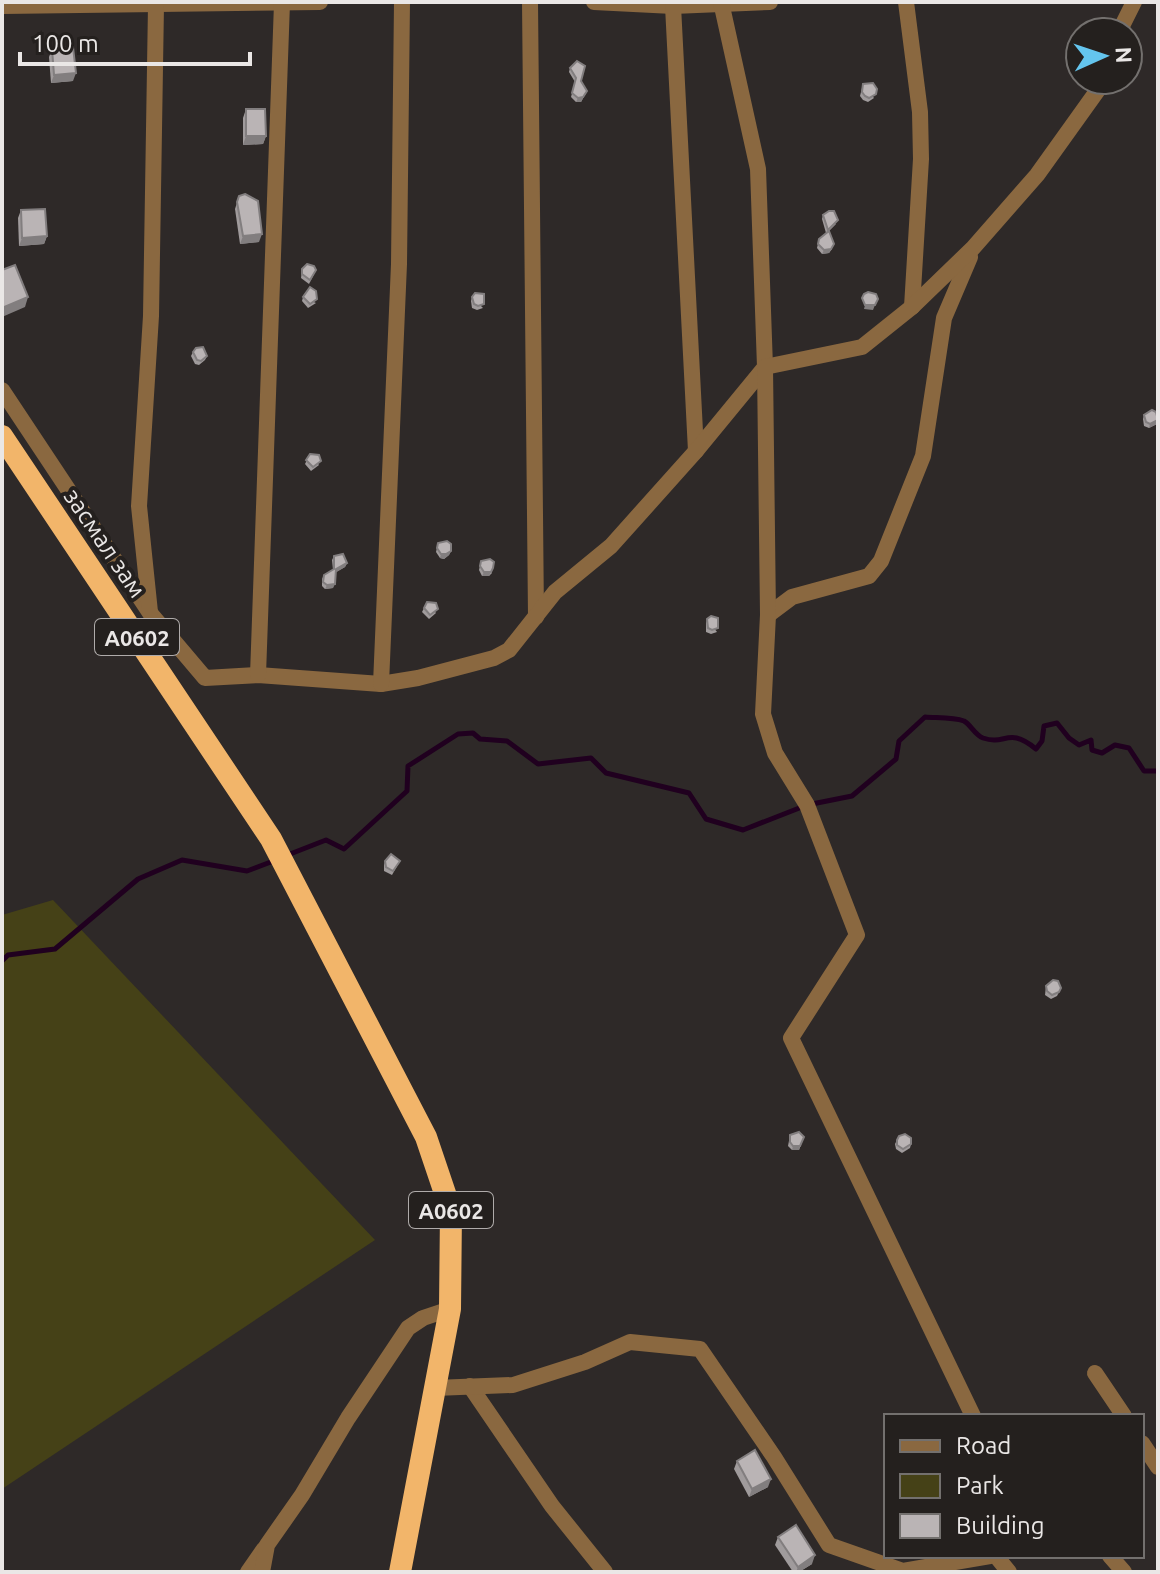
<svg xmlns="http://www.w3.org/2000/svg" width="1160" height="1574" font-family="Ubuntu,sans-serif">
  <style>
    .green { fill: #454117 }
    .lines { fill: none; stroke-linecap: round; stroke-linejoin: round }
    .stream { stroke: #20001f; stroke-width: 5 }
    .minor { stroke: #8a6840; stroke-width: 16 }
    .trunk { stroke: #f2b56a; stroke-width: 22 }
    .wall { fill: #a09b9c }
    .shaded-wall { fill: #827e7f }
    .building { fill: #bab4b5; stroke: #827e7f; stroke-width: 2 }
    .labels { text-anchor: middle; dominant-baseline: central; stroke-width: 8; stroke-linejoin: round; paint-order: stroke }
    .shield { fill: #24201e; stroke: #afabaa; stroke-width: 2 }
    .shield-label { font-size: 22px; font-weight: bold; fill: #eae7e6 }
    .street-label { font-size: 24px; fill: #eae7e6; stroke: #24201e }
  </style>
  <rect width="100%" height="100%" fill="#2e2928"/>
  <polygon class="green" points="53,900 375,1240 2,1489 2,915"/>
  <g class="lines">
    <g class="stream">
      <path d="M285,856L326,840L344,849L407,791L408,766L458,734L473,733L480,739L507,741L538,764L591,758L606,773L689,793L706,819L743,830L807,805L852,796L896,759L899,741L925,717C936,718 953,717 964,721C971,725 975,735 983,738C1006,746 1008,726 1036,749L1042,741L1044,726L1057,723L1069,738L1079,745L1091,740L1092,750L1102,753L1115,745L1129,748L1144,771H1158"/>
      <polyline points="2,961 8,955 55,949 138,879 182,860 247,871 276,860"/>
    </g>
    <g class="minor">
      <polyline points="530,2 536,617"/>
      <polyline points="594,2 673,6 770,2"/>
      <polyline points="906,2 920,112 921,159 912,307"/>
      <polyline points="2,6 320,2"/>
      <polyline points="673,6 696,451"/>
      <polyline points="1119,32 1134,2"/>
      <polyline points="2,390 150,613 205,678 258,675 381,684 418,678 494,658 509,650 555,592 611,546 696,451 765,367 758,169 721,2"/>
      <polyline points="150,612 139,506 151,316 156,5"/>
      <polyline points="768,615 792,597 869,576 881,561 923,456 944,318 970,257"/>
      <polyline points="258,675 282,3"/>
      <polyline points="381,684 399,264 402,2"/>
      <polyline points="1095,1373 1124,1416"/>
      <polyline points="470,1386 552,1506 605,1572"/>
      <polyline points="435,1388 513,1385 585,1362 630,1342 700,1349 774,1457 829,1545 903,1571 990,1556"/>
      <polyline points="973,1416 791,1038 857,935 807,805 775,753 763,714 768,615 765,367 862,347 912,307 973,248 1037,175 1105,80"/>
      <polyline points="1142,1443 1158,1467"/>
      <polyline points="996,1556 1009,1572"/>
      <polyline points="1110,1556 1124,1572"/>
      <polyline points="248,1572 264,1549"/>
      <polyline points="262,1572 267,1545 302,1495 348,1418 408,1328 423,1318 450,1309"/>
    </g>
    <polyline class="trunk" points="2,436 271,839 426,1137 451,1211 450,1309 400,1572"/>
  </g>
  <g class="wall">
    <polygon points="52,49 73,81 51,83 49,57"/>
    <polygon points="570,68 581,81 587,91 581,102 576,102 571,97 575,82 569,72"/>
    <polygon points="863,84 874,98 868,102 863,100 860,96"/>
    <polygon points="246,109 266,136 263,144 243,145 243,118"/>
    <polygon points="239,196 259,242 240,244 235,209"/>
    <polygon points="21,210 47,236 44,244 19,246 18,218"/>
    <polygon points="823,215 836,224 829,231 832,249 829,253 822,254 817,248 819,239 826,233 822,219"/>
    <polygon points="302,269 314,274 309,284 301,278"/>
    <polygon points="303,297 316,303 308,308 302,301"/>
    <polygon points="472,297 483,308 477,310 472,308 471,301"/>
    <polygon points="193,352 207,356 205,360 199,365 195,364 191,356"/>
    <polygon points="1144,415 1157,424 1149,428 1144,426 1143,419"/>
    <polygon points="310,454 319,465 311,471 305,464"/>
    <polygon points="438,543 451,551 449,555 444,559 440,558 436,552"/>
    <polygon points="334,556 347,563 345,567 336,572 333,588 325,589 322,586 322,579 324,575 333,570 332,560"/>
    <polygon points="481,561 492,573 489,576 482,576 479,570"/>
    <polygon points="427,602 436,613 429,619 422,612"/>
    <polygon points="707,619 717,632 711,634 706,632 706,623"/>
    <polygon points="385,861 400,861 392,875 384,871 384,865"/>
    <polygon points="1046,986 1061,988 1057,996 1051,999 1045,995"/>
    <polygon points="790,1135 804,1137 799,1150 792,1150 788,1146"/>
    <polygon points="899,1136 911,1144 910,1148 902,1153 896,1149 895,1144"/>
    <polygon points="737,1461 768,1487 749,1497 734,1469"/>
    <polygon points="778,1537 812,1564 799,1572 793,1572 775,1545"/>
  </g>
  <g class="shaded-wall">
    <polygon points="76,73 73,81 51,83 54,75"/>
    <polygon points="587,91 581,102 576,102 578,98"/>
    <polygon points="246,136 266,136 263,144 243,145"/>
    <polygon points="262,234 259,242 240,244 243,236"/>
    <polygon points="47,236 44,244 19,246 22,238"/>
    <polygon points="834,244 829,253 822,254 824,250"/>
    <polygon points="28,297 25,307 2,317 2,308"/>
    <polygon points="865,305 875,305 873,310 864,309"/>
    <polygon points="1158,420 1157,424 1149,428 1150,424"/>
    <polygon points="451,551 449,555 444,559 440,558 441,554"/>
    <polygon points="347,563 345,567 335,573 336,569"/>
    <polygon points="493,568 489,576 482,576 484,572"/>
    <polygon points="335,584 333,588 325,589 327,585"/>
    <polygon points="793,1146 800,1146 799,1150 792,1150"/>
    <polygon points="771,1479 768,1487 749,1497 752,1489"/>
    <polygon points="815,1555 812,1564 799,1572 796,1572 798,1567"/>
  </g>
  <g class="building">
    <polygon points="73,47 76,73 54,75 52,49"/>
    <polygon points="577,61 585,66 581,81 587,91 583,97 578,98 572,93 576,78 570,68"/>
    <polygon points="873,83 877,89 876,94 869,98 865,96 862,92 863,84"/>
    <polygon points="246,109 265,109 266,136 246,136"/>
    <polygon points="245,194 258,201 262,234 243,236 237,202 239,196"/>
    <polygon points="45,209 47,236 22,238 21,210"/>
    <polygon points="829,211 834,211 838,220 828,230 823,215"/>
    <polygon points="829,231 834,244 831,249 824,250 818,244 819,239"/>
    <polygon points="307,264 314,266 316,270 310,280 302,274 302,269"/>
    <polygon points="15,265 28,297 2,308 2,270"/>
    <polygon points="310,287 316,291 317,299 310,304 303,297"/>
    <polygon points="868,292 876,294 878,299 875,305 865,305 862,298 864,294"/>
    <polygon points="475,293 484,294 484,304 478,306 474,304 472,297"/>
    <polygon points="203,347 207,356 201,361 197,360 193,352 196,348"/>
    <polygon points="1152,410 1156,412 1158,420 1150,424 1146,422 1144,415"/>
    <polygon points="310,454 319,455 321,461 313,467 306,460"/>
    <polygon points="447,541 451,544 451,551 446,554 441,554 437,548 438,543"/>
    <polygon points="343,554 347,563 336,569 335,584 327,585 323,582 324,575 334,569 334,556"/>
    <polygon points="490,559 494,562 493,568 491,572 484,572 480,566 481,561"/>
    <polygon points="427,602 436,603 438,609 430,615 424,608"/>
    <polygon points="711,616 718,618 718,628 712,630 708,628 707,619"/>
    <polygon points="391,854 400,861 393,871 386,867 385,861"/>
    <polygon points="1053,980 1058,981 1061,988 1059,992 1052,995 1047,991 1046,986"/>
    <polygon points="799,1132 804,1137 800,1146 793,1146 790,1142 790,1135"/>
    <polygon points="905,1134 911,1138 911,1144 903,1149 897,1145 897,1140 899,1136"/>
    <polygon points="755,1450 771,1479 752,1489 737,1461"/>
    <polygon points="796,1525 815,1555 798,1567 778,1537"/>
  </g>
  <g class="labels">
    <g class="shield">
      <rect x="95" y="619" width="84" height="36" rx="6"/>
      <rect x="409" y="1192" width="84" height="36" rx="6"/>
    </g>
    <g class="shield-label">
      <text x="137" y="637">A0602</text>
      <text x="451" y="1210">A0602</text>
    </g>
    <g class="street-label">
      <text transform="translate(105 543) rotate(56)">засмал зам</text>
    </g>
  </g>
  <rect width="1160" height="1574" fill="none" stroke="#eae7e6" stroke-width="8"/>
  <rect x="884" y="1414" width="260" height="144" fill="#24201e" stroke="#73706e" stroke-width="2"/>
  <rect x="900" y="1440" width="40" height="12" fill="#8a6840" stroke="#73706e" stroke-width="2"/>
  <text x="956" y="1454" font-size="24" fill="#eae7e6">Road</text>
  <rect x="900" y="1474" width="40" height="24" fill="#454117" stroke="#73706e" stroke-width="2"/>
  <text x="956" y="1494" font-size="24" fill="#eae7e6">Park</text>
  <rect x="900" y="1514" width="40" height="24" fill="#bab4b5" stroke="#73706e" stroke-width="2"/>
  <text x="956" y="1534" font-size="24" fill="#eae7e6">Building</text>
  <g transform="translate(1104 56) rotate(87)"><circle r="38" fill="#24201e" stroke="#73706e" stroke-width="2"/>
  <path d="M0-6L14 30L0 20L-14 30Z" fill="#64c5ee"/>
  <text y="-12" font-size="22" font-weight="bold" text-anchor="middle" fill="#eae7e6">N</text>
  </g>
  <path d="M20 52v12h230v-12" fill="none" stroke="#eae7e6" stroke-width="4"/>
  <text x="32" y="52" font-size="24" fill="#eae7e6" stroke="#24201e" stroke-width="6" paint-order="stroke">100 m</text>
</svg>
